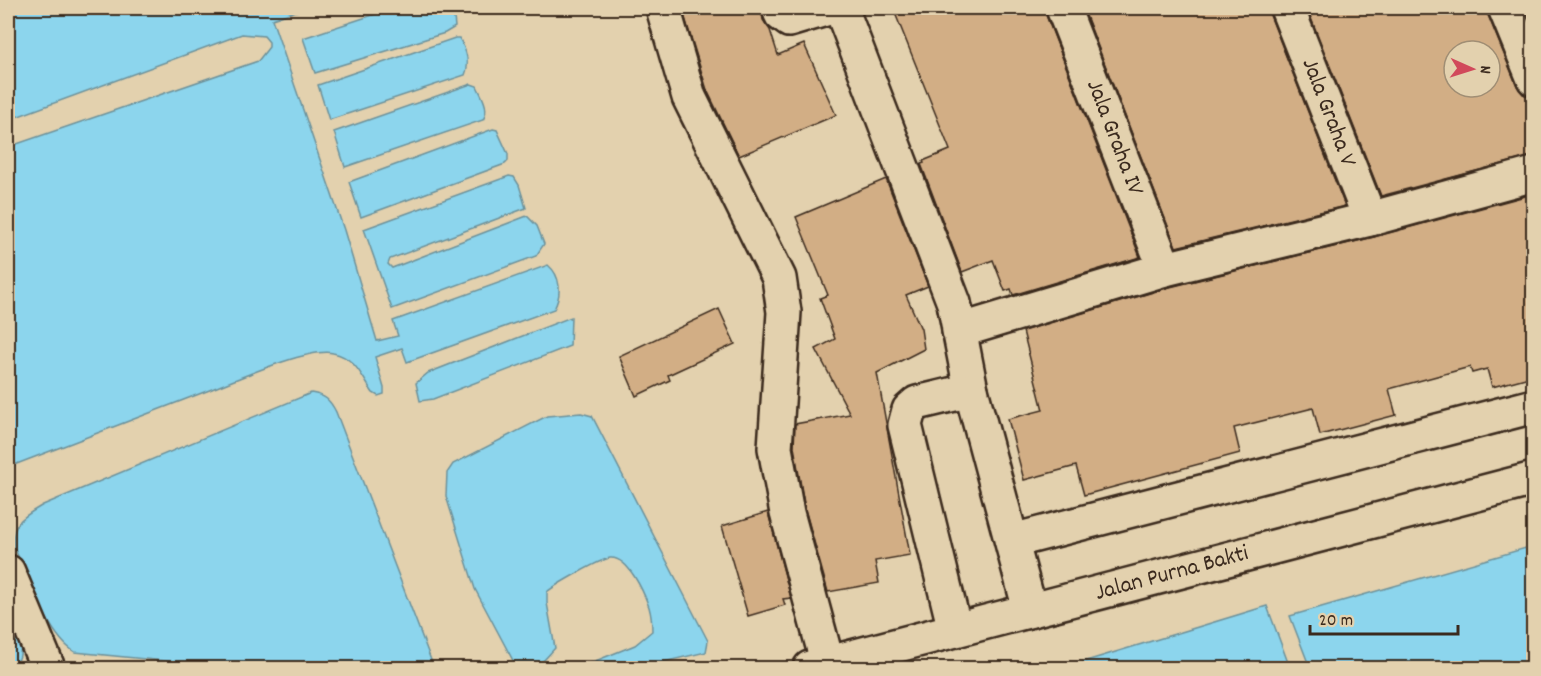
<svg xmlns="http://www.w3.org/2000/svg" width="1541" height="676" font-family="Dekko,sans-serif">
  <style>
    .water { fill: #8cd5ed; stroke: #6c919a; stroke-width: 1.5 }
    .building { fill: #d2ae85; stroke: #3b2a1e; stroke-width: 1.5; fill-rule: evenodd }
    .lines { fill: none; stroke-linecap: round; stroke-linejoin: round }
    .minor-casing { stroke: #3b2a1e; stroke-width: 38 }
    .minor { stroke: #e3d1ae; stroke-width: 33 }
    .labels { text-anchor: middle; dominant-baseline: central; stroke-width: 5; stroke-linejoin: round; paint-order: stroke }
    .street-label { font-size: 24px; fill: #3b2a1e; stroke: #e3d1ae }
  </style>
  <rect width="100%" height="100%" fill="#e3d1ae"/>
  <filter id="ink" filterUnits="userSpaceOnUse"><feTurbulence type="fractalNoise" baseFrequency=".0167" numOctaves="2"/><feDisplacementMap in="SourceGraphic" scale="12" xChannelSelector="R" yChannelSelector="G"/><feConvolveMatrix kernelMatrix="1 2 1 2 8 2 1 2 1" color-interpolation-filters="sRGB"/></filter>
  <g filter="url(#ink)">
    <g class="water">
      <path d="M8,8H305L272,19L344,230L377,341L398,336L393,321L548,265C561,276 562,294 554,309L407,362L402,348L375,357L384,388V394L378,396L373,393C362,377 355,357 333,353C309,347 233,381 207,391C142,416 78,441 14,465L8,466V147L258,61L269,47V42L264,36L242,34L8,120Z"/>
      <polygon points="394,8 451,8 454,17 455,27 445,33 315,73 303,38"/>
      <path d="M455,38H459C466,49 470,63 465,75L329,120L318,85Z"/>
      <path d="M471,84L477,86C482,97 490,108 483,120L345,167L334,132Z"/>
      <polygon points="493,129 497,130 508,154 508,161 505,164 361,217 349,182"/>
      <polygon points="509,176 514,177 519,185 526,208 390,259 388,264 392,268 527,216 537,226 544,244 536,256 392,309 364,229"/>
      <polygon points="571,317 570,346 433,399 420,401 416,383 428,373"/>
      <path d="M311,393C325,395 330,400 336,412L434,668H235L75,652C48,636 28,577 14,547C11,522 23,517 43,505Z"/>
      <path d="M581,413L592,416L708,641L706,652L638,668H578L635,645L652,631C652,623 651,614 649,607C644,593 628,556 610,558C601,559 555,585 547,592V603L555,648C540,664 540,669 517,668L475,589L446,496L447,473L453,464L547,416Z"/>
      <polygon points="1533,546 1533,668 1310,668 1290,616"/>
      <polygon points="1267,606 1290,668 1063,668"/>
      <path d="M8,613C17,631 28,650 14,668H8Z"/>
    </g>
    <g class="building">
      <polygon points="682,8 761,8 763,20 770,30 778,55 804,44 836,115 739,156 707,90"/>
      <polygon points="893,8 1045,8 1046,15 1140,257 1013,295 1011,289 1005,291 993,260 962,272 921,164 924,163 923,161 950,150"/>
      <polygon points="1083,8 1269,8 1270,15 1345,206 1176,247"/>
      <path d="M1307,8H1487L1488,15L1517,86L1523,94L1533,97V156L1381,196ZM1454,51H1490V87H1454Z"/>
      <polygon points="886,179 928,286 906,295 921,329 924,349 877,373 910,555 875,561 879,583 828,592 805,509 794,447 795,424 850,414 816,349 835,339 820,298 828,295 796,217"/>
      <polygon points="1533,194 1533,376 1492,387 1487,369 1472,373 1470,367 1389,389 1396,415 1320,435 1313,408 1234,428 1240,453 1084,495 1076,466 1024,480 1008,419 1043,410 1023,331 1170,287 1374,237"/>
      <polygon points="719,309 735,344 668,375 670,380 636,396 619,356"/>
      <polygon points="768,512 791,598 783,599 785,605 748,616 722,526"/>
    </g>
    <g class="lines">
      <g class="minor-casing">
        <g id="minor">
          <polyline points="663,8 689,97 779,278 784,312 775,448 787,513 828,665"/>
          <polyline points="779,8 781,14 789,20 829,8"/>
          <polyline points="841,8 954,303 971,390 1030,610"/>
          <polyline points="1063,8 1165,269"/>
          <polyline points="1287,8 1370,219"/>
          <polyline points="1505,8 1534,79"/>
          <polyline points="959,331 1165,269 1370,219 1534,174"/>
          <polyline points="1012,541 1534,406"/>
          <polyline points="8,572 48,668"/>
          <polyline points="955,630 905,425 909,410 917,403 971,390"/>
          <polyline points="810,668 1534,479"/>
        </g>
      </g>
      <use href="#minor" class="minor"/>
    </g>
  </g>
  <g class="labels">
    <g class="street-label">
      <text transform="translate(1328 113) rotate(69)">Jala Graha V</text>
      <text transform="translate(1114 138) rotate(69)">Jala Graha IV</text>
      <text transform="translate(1172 574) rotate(-15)">Jalan Purna Bakti</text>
    </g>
  </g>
  <rect width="1541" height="676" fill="none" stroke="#e3d1ae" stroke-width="30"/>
  <rect x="15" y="15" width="1511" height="646" fill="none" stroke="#3b2a1e" stroke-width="2" filter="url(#ink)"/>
  <g transform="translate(1472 69) rotate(93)"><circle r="28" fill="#e3d1ae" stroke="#a08e74" stroke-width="1.5"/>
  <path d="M0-4.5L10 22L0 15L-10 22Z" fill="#d1495b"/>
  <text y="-9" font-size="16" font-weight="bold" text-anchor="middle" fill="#3b2a1e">N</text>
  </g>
  <path d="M1310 625v9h148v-9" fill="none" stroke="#3b2a1e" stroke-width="3"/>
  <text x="1319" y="625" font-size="18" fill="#3b2a1e" stroke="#e3d1ae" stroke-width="4.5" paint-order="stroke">20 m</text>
</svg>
